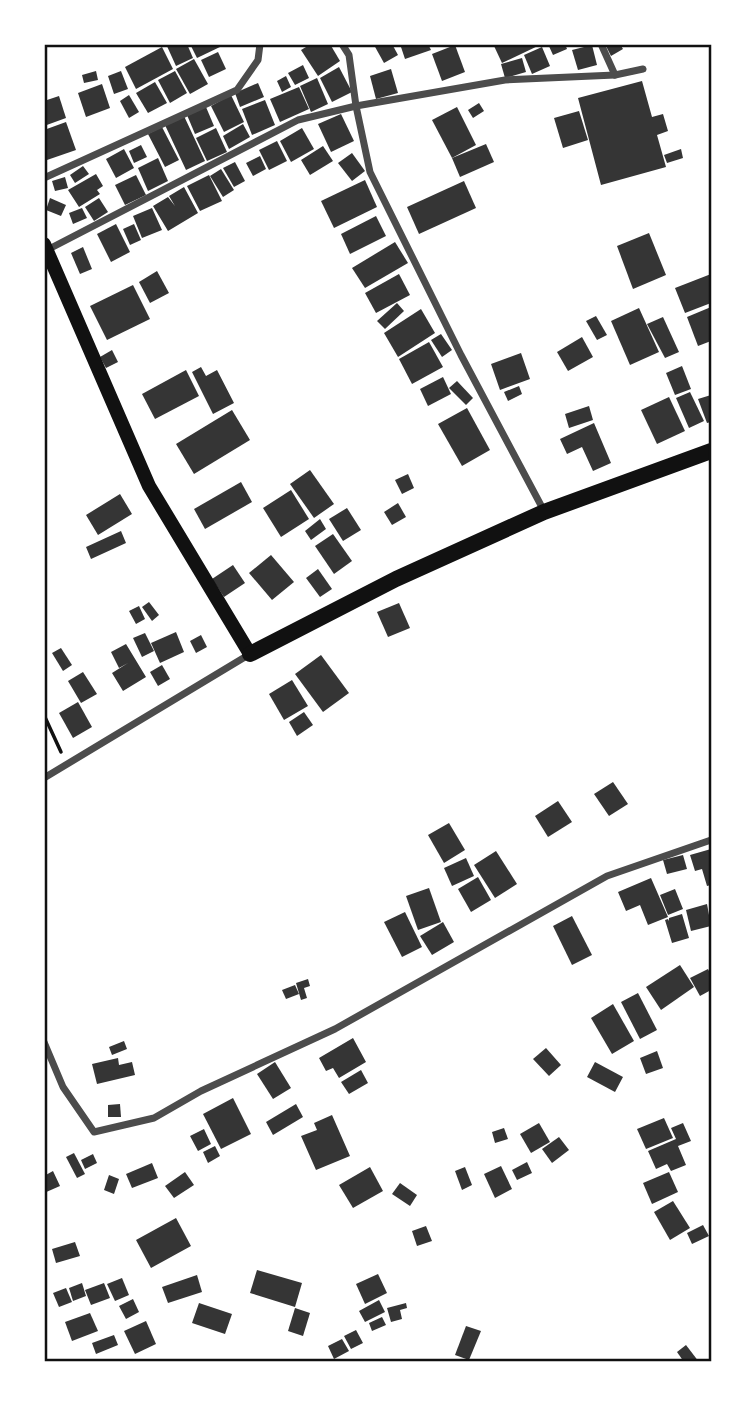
<svg xmlns="http://www.w3.org/2000/svg" width="755" height="1406" font-family="'PT Sans',sans-serif">
  <style>
    .building { fill: #353535 }
    .lines { fill: none; stroke-linecap: round; stroke-linejoin: round }
    .path { stroke: #111; stroke-width: 3.5 }
    .minor { stroke: #4c4c4c; stroke-width: 7 }
    .secondary { stroke: #111; stroke-width: 14 }
    .primary { stroke: #111; stroke-width: 16 }
    .neatline { fill: none; stroke: #111; stroke-width: 2.5 }
  </style>
  <rect width="100%" height="100%" fill="#fff"/>
  <g class="building">
    <polygon points="166,44 187,44 193,58 176,66"/>
    <polygon points="190,44 220,44 222,46 197,58"/>
    <polygon points="311,44 330,44 340,61 318,76 301,50"/>
    <polygon points="376,44 392,44 398,55 384,63 374,45"/>
    <polygon points="400,44 428,44 431,50 405,59"/>
    <polygon points="498,44 542,44 502,63 494,46"/>
    <polygon points="548,44 565,44 567,49 553,55"/>
    <polygon points="605,44 620,44 623,49 611,56"/>
    <polygon points="455,45 465,72 442,81 432,54"/>
    <polygon points="592,45 597,65 578,70 572,50"/>
    <polygon points="162,47 173,69 136,89 125,67"/>
    <polygon points="542,47 550,66 532,74 524,55"/>
    <polygon points="218,52 226,69 209,77 201,60"/>
    <polygon points="522,58 526,72 505,78 501,64"/>
    <polygon points="194,59 208,84 190,94 176,69"/>
    <polygon points="303,65 309,78 295,85 288,73"/>
    <polygon points="339,67 352,92 332,102 320,78"/>
    <polygon points="391,69 398,93 376,99 370,76"/>
    <polygon points="96,71 98,80 84,83 82,75"/>
    <polygon points="121,71 128,89 114,94 108,76"/>
    <polygon points="175,71 187,93 170,103 158,80"/>
    <polygon points="286,76 291,87 282,92 277,81"/>
    <polygon points="317,78 328,104 311,112 300,86"/>
    <polygon points="642,81 652,117 663,114 668,131 657,135 666,167 601,185 578,98"/>
    <polygon points="155,82 167,103 148,113 136,93"/>
    <polygon points="258,83 264,97 240,107 235,93"/>
    <polygon points="102,84 110,108 86,117 78,93"/>
    <polygon points="299,87 309,109 280,122 270,99"/>
    <polygon points="129,95 139,112 129,118 120,101"/>
    <polygon points="231,95 244,122 224,132 211,106"/>
    <polygon points="59,96 66,118 44,126 44,101"/>
    <polygon points="265,100 275,125 252,135 242,109"/>
    <polygon points="479,103 484,111 473,118 468,110"/>
    <polygon points="206,107 214,126 195,134 187,115"/>
    <polygon points="457,107 476,145 452,158 432,120"/>
    <polygon points="579,111 588,140 563,148 554,118"/>
    <polygon points="341,114 354,141 331,152 318,124"/>
    <polygon points="184,116 205,161 186,170 165,125"/>
    <polygon points="66,122 76,150 47,160 44,152 44,130"/>
    <polygon points="243,124 250,137 229,149 223,136"/>
    <polygon points="162,127 179,160 165,167 148,134"/>
    <polygon points="216,128 227,152 207,161 196,138"/>
    <polygon points="302,128 314,149 291,162 280,141"/>
    <polygon points="277,141 287,161 269,170 259,150"/>
    <polygon points="486,144 494,162 460,177 452,158"/>
    <polygon points="141,145 147,157 134,163 129,151"/>
    <polygon points="323,146 333,161 310,175 301,160"/>
    <polygon points="124,149 134,168 116,178 106,159"/>
    <polygon points="681,149 683,158 667,163 664,155"/>
    <polygon points="352,153 365,171 352,181 338,163"/>
    <polygon points="260,156 266,169 253,176 246,163"/>
    <polygon points="158,158 168,181 148,191 138,168"/>
    <polygon points="235,162 245,181 234,187 223,168"/>
    <polygon points="83,166 89,174 75,183 70,175"/>
    <polygon points="221,169 234,190 223,197 210,176"/>
    <polygon points="96,174 103,186 97,190 100,194 79,207 68,190"/>
    <polygon points="136,175 146,195 125,205 115,185"/>
    <polygon points="209,175 222,201 200,211 187,186"/>
    <polygon points="65,177 68,188 55,191 52,181"/>
    <polygon points="365,180 377,207 334,228 321,201"/>
    <polygon points="464,181 476,208 419,234 407,207"/>
    <polygon points="184,187 198,213 168,231 153,206 168,197 175,206 169,196"/>
    <polygon points="50,198 66,205 61,216 46,210"/>
    <polygon points="99,198 108,212 94,221 85,207"/>
    <polygon points="82,208 87,218 73,224 69,213"/>
    <polygon points="152,208 162,230 142,238 133,216"/>
    <polygon points="376,216 386,236 350,254 341,234"/>
    <polygon points="116,224 130,252 111,262 97,234"/>
    <polygon points="134,224 141,240 130,245 123,229"/>
    <polygon points="649,233 666,275 633,289 617,246"/>
    <polygon points="395,242 408,263 365,288 352,268"/>
    <polygon points="83,247 92,269 80,274 71,253"/>
    <polygon points="157,271 169,293 150,303 139,282"/>
    <polygon points="399,274 410,295 376,313 365,293"/>
    <polygon points="711,274 711,303 685,313 675,288"/>
    <polygon points="133,285 150,319 107,340 90,306"/>
    <polygon points="397,303 404,311 385,329 377,321"/>
    <polygon points="711,307 711,341 698,346 687,317"/>
    <polygon points="639,308 659,352 630,365 611,321"/>
    <polygon points="421,309 435,333 398,357 384,333"/>
    <polygon points="596,316 607,335 597,340 586,321"/>
    <polygon points="663,317 679,352 665,358 647,324"/>
    <polygon points="441,334 452,350 442,357 431,340"/>
    <polygon points="582,337 593,357 568,371 557,352"/>
    <polygon points="429,342 443,367 412,384 399,359"/>
    <polygon points="112,350 118,362 106,368 100,357"/>
    <polygon points="521,353 530,379 500,390 491,364"/>
    <polygon points="682,366 691,389 675,395 666,373"/>
    <polygon points="201,367 206,376 217,370 234,403 213,414 192,372"/>
    <polygon points="186,370 199,396 155,419 142,394"/>
    <polygon points="443,377 451,394 428,406 420,389"/>
    <polygon points="457,381 473,398 466,405 449,388"/>
    <polygon points="519,386 522,394 508,401 504,392"/>
    <polygon points="690,392 704,421 689,428 676,398"/>
    <polygon points="711,395 711,422 707,423 698,399"/>
    <polygon points="669,397 685,431 657,444 641,410"/>
    <polygon points="589,406 593,420 569,428 565,414"/>
    <polygon points="467,408 490,450 462,466 438,424"/>
    <polygon points="232,410 250,440 194,474 176,444"/>
    <polygon points="594,423 611,463 593,471 582,447 567,454 560,439"/>
    <polygon points="310,470 334,504 314,518 290,484"/>
    <polygon points="408,474 414,488 402,494 395,480"/>
    <polygon points="241,482 252,502 205,529 194,509"/>
    <polygon points="291,490 309,519 281,537 263,508"/>
    <polygon points="120,494 132,514 98,535 86,515"/>
    <polygon points="398,503 406,517 392,525 384,512"/>
    <polygon points="347,508 361,530 343,541 329,519"/>
    <polygon points="320,519 326,529 311,540 305,531"/>
    <polygon points="121,531 126,543 91,559 86,547"/>
    <polygon points="333,534 352,561 334,574 315,546"/>
    <polygon points="271,555 294,582 272,600 249,573"/>
    <polygon points="233,565 245,583 224,597 212,579"/>
    <polygon points="318,569 332,589 320,597 306,578"/>
    <polygon points="149,602 159,615 152,621 142,607"/>
    <polygon points="399,603 410,628 388,637 377,612"/>
    <polygon points="139,606 145,619 136,624 129,611"/>
    <polygon points="176,632 184,652 160,663 151,643"/>
    <polygon points="145,633 154,651 142,657 133,638"/>
    <polygon points="201,635 207,647 196,653 190,641"/>
    <polygon points="126,644 146,677 123,691 112,673 128,663 119,668 111,652"/>
    <polygon points="61,648 72,665 63,671 52,653"/>
    <polygon points="321,655 349,693 323,712 295,674"/>
    <polygon points="162,665 170,679 158,686 150,672"/>
    <polygon points="83,672 97,694 81,703 68,681"/>
    <polygon points="292,680 308,706 284,720 269,694"/>
    <polygon points="78,702 92,727 73,738 59,713"/>
    <polygon points="304,712 313,725 297,736 289,722"/>
    <polygon points="613,782 628,804 609,816 594,794"/>
    <polygon points="558,801 572,822 548,837 535,816"/>
    <polygon points="449,823 465,850 444,863 428,835"/>
    <polygon points="711,849 711,885 707,886 702,869 695,871 690,855"/>
    <polygon points="496,851 517,884 495,898 474,865"/>
    <polygon points="683,855 687,869 667,874 663,860"/>
    <polygon points="466,858 474,876 452,886 444,868"/>
    <polygon points="478,877 491,900 471,912 458,889"/>
    <polygon points="651,878 668,917 648,925 640,905 626,911 618,892"/>
    <polygon points="429,888 441,922 418,930 406,896"/>
    <polygon points="675,889 683,909 668,915 660,895"/>
    <polygon points="707,904 711,926 691,931 686,910"/>
    <polygon points="405,912 422,947 402,957 384,922"/>
    <polygon points="682,914 689,938 672,943 665,920 668,919 669,921 669,918"/>
    <polygon points="572,916 592,955 572,965 553,926"/>
    <polygon points="443,922 454,942 432,955 420,936"/>
    <polygon points="680,965 694,987 661,1010 646,987"/>
    <polygon points="708,969 711,975 711,990 700,996 690,978"/>
    <polygon points="308,979 310,986 304,988 307,998 301,1000 296,983"/>
    <polygon points="295,985 299,994 286,999 282,990"/>
    <polygon points="638,993 657,1030 640,1039 621,1002"/>
    <polygon points="613,1004 634,1041 612,1054 591,1018"/>
    <polygon points="353,1038 366,1062 339,1078 333,1068 326,1071 319,1058"/>
    <polygon points="124,1041 127,1049 112,1055 109,1047"/>
    <polygon points="546,1048 561,1065 549,1076 533,1059"/>
    <polygon points="657,1051 663,1068 646,1074 640,1058"/>
    <polygon points="118,1058 119,1065 132,1062 135,1075 97,1084 92,1064"/>
    <polygon points="275,1062 291,1088 273,1099 257,1074"/>
    <polygon points="595,1062 623,1077 615,1092 587,1077"/>
    <polygon points="361,1070 368,1083 349,1094 341,1082"/>
    <polygon points="233,1098 251,1134 221,1149 203,1114"/>
    <polygon points="120,1104 121,1117 108,1117 108,1105"/>
    <polygon points="296,1104 303,1117 273,1135 266,1122"/>
    <polygon points="332,1115 350,1156 316,1170 301,1136 317,1130 314,1123"/>
    <polygon points="664,1118 673,1138 646,1149 637,1129"/>
    <polygon points="539,1123 550,1142 531,1153 520,1134"/>
    <polygon points="683,1123 691,1141 678,1146 686,1165 671,1171 667,1164 656,1169 648,1151 676,1139 671,1128"/>
    <polygon points="504,1128 508,1139 495,1143 492,1132"/>
    <polygon points="204,1129 211,1144 198,1151 190,1136"/>
    <polygon points="559,1137 569,1150 552,1163 542,1149"/>
    <polygon points="215,1146 220,1156 208,1163 203,1152"/>
    <polygon points="74,1153 85,1174 77,1178 66,1157"/>
    <polygon points="93,1154 97,1163 85,1169 81,1160"/>
    <polygon points="527,1162 532,1173 517,1180 512,1170"/>
    <polygon points="152,1163 158,1178 132,1188 126,1174"/>
    <polygon points="501,1166 512,1189 495,1198 484,1174"/>
    <polygon points="370,1167 383,1191 353,1208 339,1185"/>
    <polygon points="465,1167 472,1185 462,1190 455,1171"/>
    <polygon points="53,1171 60,1186 44,1193 44,1176"/>
    <polygon points="185,1172 194,1185 174,1198 165,1186"/>
    <polygon points="669,1172 678,1192 652,1204 643,1183"/>
    <polygon points="109,1175 119,1179 114,1194 104,1190"/>
    <polygon points="400,1183 417,1195 410,1206 392,1194"/>
    <polygon points="673,1201 690,1228 670,1240 654,1212"/>
    <polygon points="176,1218 191,1246 151,1268 136,1240"/>
    <polygon points="703,1225 709,1236 692,1244 687,1233"/>
    <polygon points="426,1226 432,1241 417,1246 412,1231"/>
    <polygon points="75,1242 80,1256 56,1263 52,1249"/>
    <polygon points="257,1270 302,1283 295,1307 250,1293"/>
    <polygon points="378,1274 387,1293 365,1304 356,1284"/>
    <polygon points="197,1275 202,1292 168,1303 162,1287"/>
    <polygon points="122,1278 129,1295 115,1301 107,1284"/>
    <polygon points="82,1283 86,1296 73,1301 69,1288"/>
    <polygon points="104,1283 110,1298 91,1305 85,1290"/>
    <polygon points="66,1288 72,1302 59,1307 53,1293"/>
    <polygon points="133,1299 139,1312 126,1319 119,1306"/>
    <polygon points="379,1300 385,1312 365,1322 359,1311"/>
    <polygon points="199,1303 232,1314 225,1334 192,1323"/>
    <polygon points="406,1303 407,1308 400,1310 402,1319 391,1322 387,1308"/>
    <polygon points="295,1308 310,1313 303,1336 288,1331"/>
    <polygon points="90,1313 98,1331 72,1341 65,1322"/>
    <polygon points="382,1317 386,1325 372,1331 369,1323"/>
    <polygon points="146,1321 156,1344 135,1354 124,1331"/>
    <polygon points="466,1326 481,1331 469,1360 455,1355"/>
    <polygon points="356,1330 363,1343 351,1349 344,1336"/>
    <polygon points="114,1335 118,1345 96,1354 92,1343"/>
    <polygon points="342,1339 349,1351 334,1359 328,1346"/>
    <polygon points="686,1345 699,1362 684,1362 677,1352"/>
  </g>
  <g class="lines">
    <polyline class="path" points="44,715 61,752"/>
    <g class="minor">
      <polyline points="342,44 349,55 356,106 370,172 461,355 544,511"/>
      <polyline points="601,44 615,75"/>
      <polyline points="44,178 237,90 258,60 260,44"/>
      <polyline points="47,250 298,120 356,106 505,80 615,75 643,69"/>
      <polyline points="44,778 250,654"/>
      <polyline points="44,1042 63,1087 94,1132 154,1118 201,1091 335,1029 607,876 711,840"/>
    </g>
    <polyline class="secondary" points="44,244 149,486 250,654"/>
    <polyline class="primary" points="250,654 396,579 544,512 711,451"/>
  </g>
  <rect width="755" height="1406" fill="none" stroke="#ffffff" stroke-width="91"/>
  <rect x="46" y="46" width="664" height="1314" class="neatline"/>
</svg>
